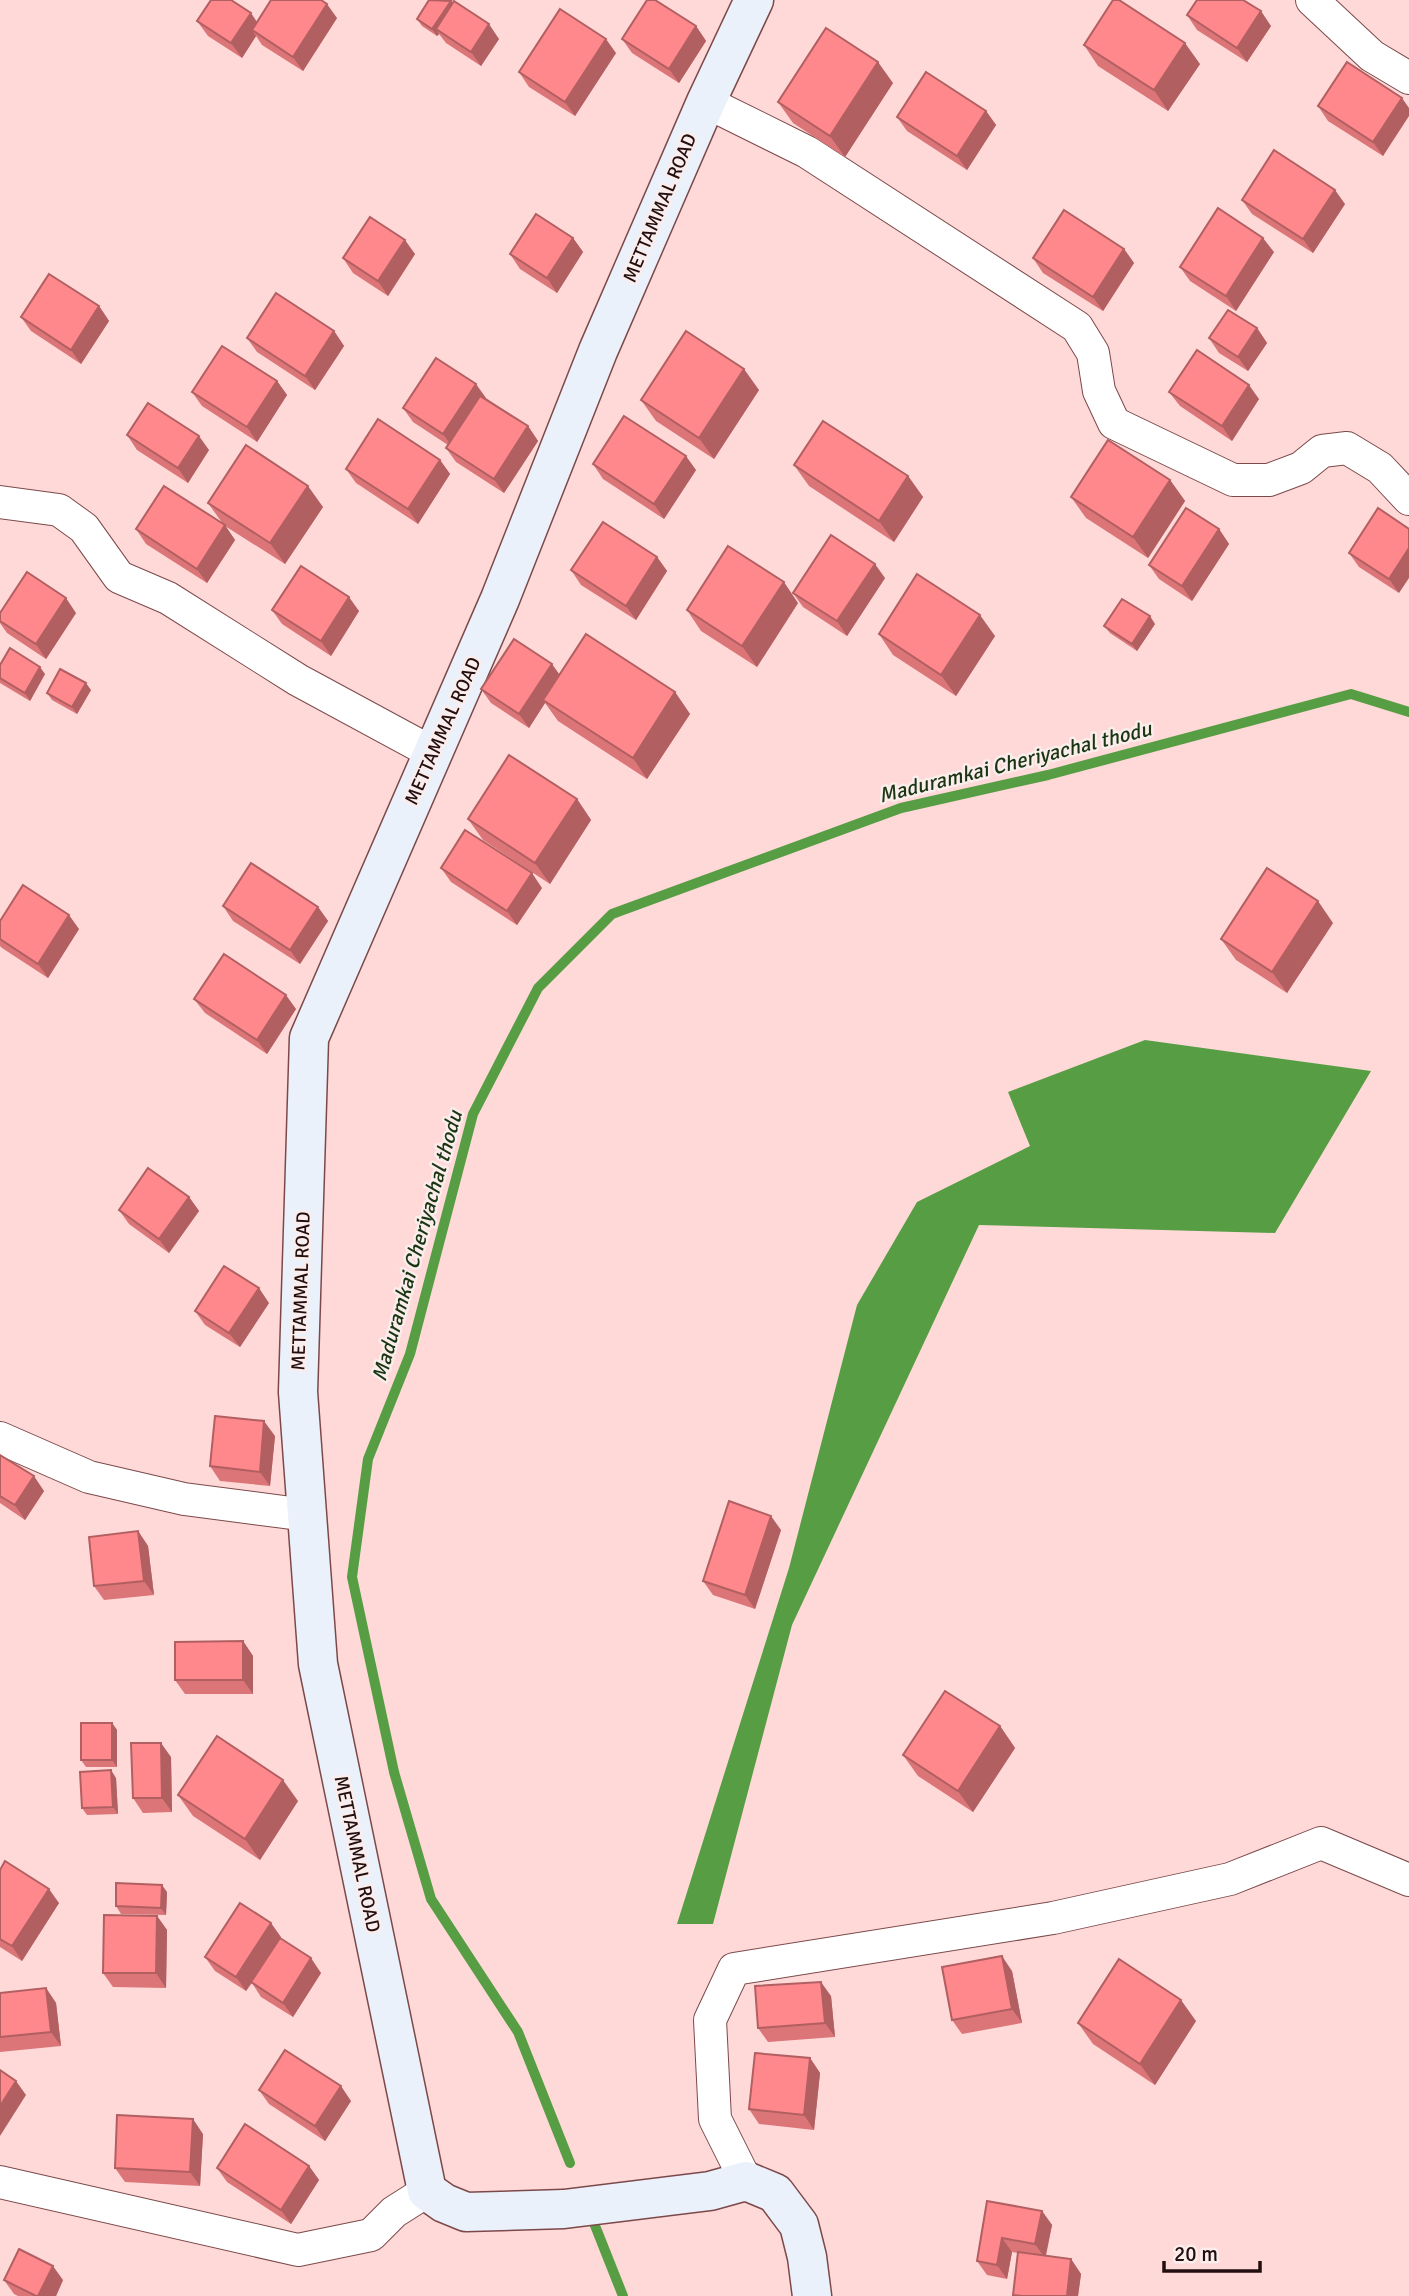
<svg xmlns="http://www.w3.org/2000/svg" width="1409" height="2296" font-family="Signika,sans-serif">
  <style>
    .water { fill: #579d44 }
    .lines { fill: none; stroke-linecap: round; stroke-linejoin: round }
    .stream { stroke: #579d44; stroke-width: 10 }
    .street-casing { stroke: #7c494a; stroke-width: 34 }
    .secondary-casing { stroke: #7c494a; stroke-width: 41 }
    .street { stroke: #fff; stroke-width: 32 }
    .secondary { stroke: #ebf1fa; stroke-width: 38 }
    .wall { fill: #db7578 }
    .shaded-wall { fill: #b25f62 }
    .building { fill: #ff888c; stroke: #b25f62; stroke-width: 2 }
    .labels { text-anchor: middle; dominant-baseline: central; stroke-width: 5; stroke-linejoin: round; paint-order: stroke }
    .street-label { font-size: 19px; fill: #230e0f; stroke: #faedec }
    .water-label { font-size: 21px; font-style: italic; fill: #193511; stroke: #faedec }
  </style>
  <rect width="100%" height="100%" fill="#fed9d8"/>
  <polygon class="water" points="1145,1040 1371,1071 1275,1233 979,1225 792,1625 713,1924 677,1924 789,1568 857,1305 917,1202 1030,1146 1008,1092"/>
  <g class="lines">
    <g class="stream">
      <polyline points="570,2163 518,2032 431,1899 394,1772 352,1577 368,1459 410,1354 473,1114 538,988 612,914 901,808 1048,775 1351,694 1409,712"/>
      <polyline points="592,2218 623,2296"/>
    </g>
    <g class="street-casing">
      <g id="street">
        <polyline points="1312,0 1372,56 1409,78"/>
        <polyline points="706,102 807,152 1077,327 1093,353 1099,391 1114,423 1233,480 1269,480 1301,468 1322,451 1347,448 1380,468 1409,499"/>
        <polyline points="0,502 59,510 84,528 119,577 168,598 298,680 433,753"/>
        <polyline points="0,1438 89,1477 184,1499 307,1515"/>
        <polyline points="746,2181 715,2119 710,2020 734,1969 1053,1918 1230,1879 1321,1843 1409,1880"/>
        <polyline points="0,2182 298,2250 371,2235 394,2212 427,2191"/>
      </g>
    </g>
    <g class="secondary-casing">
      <polyline id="secondary" points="754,0 706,102 598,351 500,599 309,1038 298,1392 318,1664 427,2191 444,2203 466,2212 564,2209 710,2191 746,2181 775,2193 799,2225 807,2257 812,2296"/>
    </g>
    <use href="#street" class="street"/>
    <use href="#secondary" class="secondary"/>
  </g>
  <g class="wall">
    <polygon points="451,1 453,3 499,39 481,66 446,43 439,34 437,36 422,26 417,19"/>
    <polygon points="1187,15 1271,26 1247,62 1197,30"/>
    <polygon points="337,18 303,71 262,45 256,36 242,58 208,36 197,21 257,22"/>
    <polygon points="696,26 706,41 679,83 632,53 622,39"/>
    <polygon points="1084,45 1200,64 1168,111 1098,66"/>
    <polygon points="616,53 575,116 529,87 519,72"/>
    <polygon points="893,83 845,157 793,123 778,102"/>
    <polygon points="1318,106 1409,108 1383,156 1328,121"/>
    <polygon points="986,111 996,125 967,170 907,131 897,117"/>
    <polygon points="1242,200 1345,204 1313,253 1252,214"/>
    <polygon points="573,238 583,252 557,293 520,269 510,254"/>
    <polygon points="1124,249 1134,263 1103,311 1043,273 1033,258"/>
    <polygon points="1274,252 1236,311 1190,281 1180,267"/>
    <polygon points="415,254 388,296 353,273 343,258"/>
    <polygon points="99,306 109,321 81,364 31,331 21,317"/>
    <polygon points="1257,328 1267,343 1248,371 1219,353 1209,338"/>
    <polygon points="334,331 344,346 315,390 257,352 247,338"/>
    <polygon points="277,381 287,395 257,442 202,406 192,392"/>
    <polygon points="759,390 714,459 656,421 641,400"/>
    <polygon points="1169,392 1259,399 1232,441 1180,406"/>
    <polygon points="486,398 528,426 538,441 504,493 456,462 446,448 448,445 413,422 403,408"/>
    <polygon points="127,435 209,450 188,483 137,450"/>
    <polygon points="440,460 450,474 418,524 356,483 346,469"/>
    <polygon points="593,464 696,470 664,519 603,479"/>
    <polygon points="794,465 908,476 923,497 894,542 809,486"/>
    <polygon points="1170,480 1185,501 1148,558 1086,518 1071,497"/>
    <polygon points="208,503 323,507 285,564 225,526 235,540 207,583 146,544 136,529 223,524"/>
    <polygon points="1378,508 1399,593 1359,567 1349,553"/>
    <polygon points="1219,529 1229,544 1192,601 1159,579 1149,565"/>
    <polygon points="657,557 667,571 636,620 581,585 571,570"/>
    <polygon points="885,578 847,636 803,607 793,593"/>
    <polygon points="798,603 757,667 701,631 687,610"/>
    <polygon points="272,610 359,611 331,656 282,624"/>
    <polygon points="0,613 76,613 46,659 7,633 0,623"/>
    <polygon points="1155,624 1137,651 1110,633 1104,626"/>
    <polygon points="879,634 995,636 956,696 893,655"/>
    <polygon points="0,665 45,674 30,701 0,683"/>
    <polygon points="559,675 675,692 690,714 647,779 558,721 545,703 529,728 491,703 481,689"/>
    <polygon points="91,690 77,714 52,700 47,693"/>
    <polygon points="577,799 591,820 550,884 483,840 468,819"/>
    <polygon points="441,868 542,888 517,925 451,882"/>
    <polygon points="223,906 318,907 328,921 300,964 233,921"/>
    <polygon points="0,921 79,929 48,978 2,948 0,946"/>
    <polygon points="1333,923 1287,993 1236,960 1221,939"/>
    <polygon points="194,999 296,1009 267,1054 205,1013"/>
    <polygon points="189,1197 199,1211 169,1253 129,1224 119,1210"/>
    <polygon points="269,1303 240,1347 205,1325 195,1311"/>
    <polygon points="275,1436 270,1486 220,1481 210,1466"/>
    <polygon points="0,1456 44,1491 25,1520 0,1503"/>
    <polygon points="781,1530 755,1609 713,1595 703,1581"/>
    <polygon points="138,1531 148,1546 154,1595 104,1600 94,1586"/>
    <polygon points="243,1641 253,1656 253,1694 185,1694 175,1680"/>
    <polygon points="112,1723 117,1730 117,1767 86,1767 81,1760"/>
    <polygon points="1000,1726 1015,1748 973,1812 918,1776 903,1755"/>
    <polygon points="171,1757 172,1812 143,1813 133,1798"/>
    <polygon points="116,1778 118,1814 87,1815 82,1808"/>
    <polygon points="178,1795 298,1801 260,1860 193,1816"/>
    <polygon points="0,1870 59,1903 22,1961 0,1947"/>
    <polygon points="167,1892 166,1915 121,1914 116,1906"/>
    <polygon points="157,1916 167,1930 166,1988 113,1987 103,1973"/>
    <polygon points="281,1937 281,1938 321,1973 293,2017 261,1997 252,1983 246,1991 215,1971 205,1957"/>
    <polygon points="1012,1971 1022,2023 962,2034 952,2020"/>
    <polygon points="46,1988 56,2003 61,2046 0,2052 0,1993"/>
    <polygon points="831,1996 835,2037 768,2042 758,2028"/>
    <polygon points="1196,2021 1155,2085 1093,2044 1078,2023"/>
    <polygon points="810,2058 820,2073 814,2130 759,2124 749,2109"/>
    <polygon points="259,2090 351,2101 325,2141 269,2104"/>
    <polygon points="203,2134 200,2186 125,2182 115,2168"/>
    <polygon points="309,2166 319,2180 291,2224 227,2182 217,2168"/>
    <polygon points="987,2201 1042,2211 1052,2225 1046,2256 1071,2259 1081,2274 1078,2296 1013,2296 1013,2295 1018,2253 1012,2252 1007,2279 987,2275 977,2261"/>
    <polygon points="4,2280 63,2280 56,2296 18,2296 14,2294"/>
  </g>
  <g class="shaded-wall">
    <polygon points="451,1 456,8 436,29 439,34 437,36 432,29"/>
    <polygon points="327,4 337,18 303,71 293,57"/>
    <polygon points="1261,11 1271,26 1247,62 1237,48"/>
    <polygon points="251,13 261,28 252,30 256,36 242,58 231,43"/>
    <polygon points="489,24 499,39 481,66 471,52"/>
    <polygon points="696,26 706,41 679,83 669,69"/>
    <polygon points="606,39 616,53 575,116 565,102"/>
    <polygon points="1185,43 1200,64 1168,111 1154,90"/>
    <polygon points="878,62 893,83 845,157 830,136"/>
    <polygon points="1402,98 1409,108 1409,116 1383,156 1373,142"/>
    <polygon points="986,111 996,125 967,170 957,156"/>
    <polygon points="1335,190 1345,204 1313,253 1303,239"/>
    <polygon points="573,238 583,252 557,293 547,278"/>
    <polygon points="1263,238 1274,252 1236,311 1226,296"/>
    <polygon points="405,240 415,254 388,296 378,281"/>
    <polygon points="1124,249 1134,263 1103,311 1093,297"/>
    <polygon points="99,306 109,321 81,364 71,350"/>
    <polygon points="1257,328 1267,343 1248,371 1238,357"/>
    <polygon points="334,331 344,346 315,390 305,376"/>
    <polygon points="744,369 759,390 714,459 699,438"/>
    <polygon points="277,381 287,395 257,442 247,427"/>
    <polygon points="476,384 486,398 453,448 443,434"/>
    <polygon points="1249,385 1259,399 1232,441 1222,426"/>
    <polygon points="528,426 538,441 504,493 494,479"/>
    <polygon points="199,436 209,450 188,483 178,468"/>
    <polygon points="686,456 696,470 664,519 654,504"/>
    <polygon points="440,460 450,474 418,524 408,509"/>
    <polygon points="908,476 923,497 894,542 879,521"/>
    <polygon points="1170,480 1185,501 1148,558 1133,537"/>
    <polygon points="308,486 323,507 285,564 270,543"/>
    <polygon points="225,525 235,540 207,583 197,569"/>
    <polygon points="1219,529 1229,544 1192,601 1182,586"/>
    <polygon points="1409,548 1409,578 1399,593 1389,579"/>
    <polygon points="657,557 667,571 636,620 626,606"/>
    <polygon points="875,564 885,578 847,636 837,621"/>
    <polygon points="784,582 798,603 757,667 742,646"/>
    <polygon points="349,597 359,611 331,656 321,641"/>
    <polygon points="66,598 76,613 46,659 36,644"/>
    <polygon points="980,615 995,636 956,696 941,675"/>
    <polygon points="1150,616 1155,624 1137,651 1132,644"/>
    <polygon points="552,664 562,678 543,700 545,703 529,728 519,714"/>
    <polygon points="40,667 45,674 30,701 25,693"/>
    <polygon points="86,683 91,690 77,714 72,707"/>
    <polygon points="675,692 690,714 647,779 633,758"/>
    <polygon points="577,799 591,820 550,884 535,863"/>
    <polygon points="532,873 542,888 517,925 507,911"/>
    <polygon points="1318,901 1333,923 1287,993 1272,972"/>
    <polygon points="318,907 328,921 300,964 290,950"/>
    <polygon points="69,915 79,929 48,978 38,964"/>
    <polygon points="286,995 296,1009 267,1054 257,1040"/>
    <polygon points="189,1197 199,1211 169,1253 159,1239"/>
    <polygon points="259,1288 269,1303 240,1347 229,1333"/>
    <polygon points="264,1421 275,1436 270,1486 260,1472"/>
    <polygon points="34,1476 44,1491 25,1520 15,1505"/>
    <polygon points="771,1516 781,1530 755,1609 745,1595"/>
    <polygon points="138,1531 148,1546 154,1595 144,1581"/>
    <polygon points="243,1641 253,1656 253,1694 243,1680"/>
    <polygon points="112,1723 117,1730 117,1767 112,1760"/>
    <polygon points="1000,1726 1015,1748 973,1812 958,1791"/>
    <polygon points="161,1743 171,1757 172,1812 162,1798"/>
    <polygon points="111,1770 116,1778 118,1814 113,1807"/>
    <polygon points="283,1780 298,1801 260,1860 245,1839"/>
    <polygon points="162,1885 167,1892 166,1915 161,1908"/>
    <polygon points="49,1889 59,1903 22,1961 12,1946"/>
    <polygon points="157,1916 167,1930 166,1988 156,1973"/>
    <polygon points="271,1923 281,1937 246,1991 236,1977"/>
    <polygon points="1002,1956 1012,1971 1022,2023 1012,2009"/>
    <polygon points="311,1958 321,1973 293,2017 283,2003"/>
    <polygon points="821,1982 831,1996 835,2037 825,2023"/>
    <polygon points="46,1988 56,2003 61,2046 51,2032"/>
    <polygon points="1181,2000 1196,2021 1155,2085 1140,2064"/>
    <polygon points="810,2058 820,2073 814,2130 804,2115"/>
    <polygon points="16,2081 26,2095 0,2136 0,2106"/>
    <polygon points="341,2086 351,2101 325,2141 315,2126"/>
    <polygon points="193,2119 203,2134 200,2186 190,2172"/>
    <polygon points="309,2166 319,2180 291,2224 281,2210"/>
    <polygon points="1042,2211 1052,2225 1045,2258 1035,2244"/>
    <polygon points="1002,2238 1012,2252 1007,2279 997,2265"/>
    <polygon points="1071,2259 1081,2274 1078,2296 1067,2296"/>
    <polygon points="53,2266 63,2280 56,2296 38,2296"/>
  </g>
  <g class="building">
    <polygon points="211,0 231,0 251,13 231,43 197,21"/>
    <polygon points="271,0 321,0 327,4 293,57 252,30"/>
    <polygon points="429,0 451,1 432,29 417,19"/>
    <polygon points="647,0 655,0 696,26 669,69 622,39"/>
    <polygon points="1113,0 1119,0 1185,43 1154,90 1084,45"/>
    <polygon points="1197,0 1243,0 1261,11 1237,48 1187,15"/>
    <polygon points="454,1 489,24 471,52 436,29"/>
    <polygon points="560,9 606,39 565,102 519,72"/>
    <polygon points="826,28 878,62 830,136 778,102"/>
    <polygon points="1347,62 1402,98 1373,142 1318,106"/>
    <polygon points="926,72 986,111 957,156 897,117"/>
    <polygon points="1274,150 1335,190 1303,239 1242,200"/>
    <polygon points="1218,208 1263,238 1226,296 1180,267"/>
    <polygon points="1064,210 1124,249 1093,297 1033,258"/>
    <polygon points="536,214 573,238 547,278 510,254"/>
    <polygon points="370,217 405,240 378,281 343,258"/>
    <polygon points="49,274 99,306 71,350 21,317"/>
    <polygon points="276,293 334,331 305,376 247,338"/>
    <polygon points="1228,310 1257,328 1238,357 1209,338"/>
    <polygon points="686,331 744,369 699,438 641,400"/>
    <polygon points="222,346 277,381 247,427 192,392"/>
    <polygon points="1197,350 1249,385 1222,426 1169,392"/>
    <polygon points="436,358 476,384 443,434 403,408"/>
    <polygon points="480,396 528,426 494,479 446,448"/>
    <polygon points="148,403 199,436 178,468 127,435"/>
    <polygon points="624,416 686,456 654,504 593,464"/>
    <polygon points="378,419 440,460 408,509 346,469"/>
    <polygon points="823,421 908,476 879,521 794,465"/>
    <polygon points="1108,440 1170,480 1133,537 1071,497"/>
    <polygon points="246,445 308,486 270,543 208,503"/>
    <polygon points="164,486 225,525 197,569 136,529"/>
    <polygon points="1186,508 1219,529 1182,586 1149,565"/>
    <polygon points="1378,508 1409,529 1409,548 1389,579 1349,553"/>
    <polygon points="603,522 657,557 626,606 571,570"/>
    <polygon points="831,535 875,564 837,621 793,593"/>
    <polygon points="728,546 784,582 742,646 687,610"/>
    <polygon points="301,566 349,597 321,641 272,610"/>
    <polygon points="27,572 66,598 36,644 0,621 0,613"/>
    <polygon points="917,574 980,615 941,675 879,634"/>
    <polygon points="1122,599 1150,616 1132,644 1104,626"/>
    <polygon points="586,634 675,692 633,758 543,700"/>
    <polygon points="514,639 552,664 519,714 481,689"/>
    <polygon points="10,648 40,667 25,693 0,678 0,665"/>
    <polygon points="60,669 86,683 72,707 47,693"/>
    <polygon points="509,755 577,799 535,863 468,819"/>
    <polygon points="465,830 532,873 507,911 441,868"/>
    <polygon points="251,863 318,907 290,950 223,906"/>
    <polygon points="1267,868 1318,901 1272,972 1221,939"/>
    <polygon points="23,885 69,915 38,964 0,939 0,921"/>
    <polygon points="224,954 286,995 257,1040 194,999"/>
    <polygon points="148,1168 189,1197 159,1239 119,1210"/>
    <polygon points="224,1266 259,1288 229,1333 195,1311"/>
    <polygon points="215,1416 264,1421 260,1472 210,1466"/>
    <polygon points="0,1455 34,1476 15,1505 0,1496"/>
    <polygon points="729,1501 771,1516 745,1595 703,1581"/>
    <polygon points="138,1531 144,1581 94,1586 89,1537"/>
    <polygon points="243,1641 243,1680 175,1680 175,1642"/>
    <polygon points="945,1691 1000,1726 958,1791 903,1755"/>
    <rect x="81" y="1723" width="31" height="37"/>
    <polygon points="217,1736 283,1780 245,1839 178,1795"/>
    <polygon points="131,1743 161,1743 162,1798 133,1798"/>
    <polygon points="111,1770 113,1807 82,1808 80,1772"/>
    <polygon points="5,1861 49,1889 12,1946 0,1939 0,1870"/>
    <polygon points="116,1883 162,1885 161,1908 116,1906"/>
    <polygon points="240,1903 271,1923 236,1977 205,1957"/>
    <polygon points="104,1915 157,1916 156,1973 103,1973"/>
    <polygon points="280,1938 311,1958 283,2003 251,1982"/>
    <polygon points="1002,1956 1012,2009 952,2020 942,1967"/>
    <polygon points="1119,1959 1181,2000 1140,2064 1078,2023"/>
    <polygon points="821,1982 825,2023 758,2028 755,1986"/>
    <polygon points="46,1988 51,2032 0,2037 0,1993"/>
    <polygon points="285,2050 341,2086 315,2126 259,2090"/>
    <polygon points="755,2053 810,2058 804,2115 749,2109"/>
    <polygon points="0,2070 16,2081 0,2106"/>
    <polygon points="117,2115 193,2119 190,2172 115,2168"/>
    <polygon points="245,2124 309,2166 281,2210 217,2168"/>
    <polygon points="987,2201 1042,2211 1035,2244 1002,2238 997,2265 977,2261"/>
    <polygon points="19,2249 53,2266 38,2296 36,2296 4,2280"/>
    <polygon points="1018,2252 1071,2259 1067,2296 1022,2296 1013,2295"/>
  </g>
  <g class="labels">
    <g class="street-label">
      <text transform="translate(660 208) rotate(-67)">METTAMMAL ROAD</text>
      <text transform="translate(443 731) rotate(-66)">METTAMMAL ROAD</text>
      <text transform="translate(301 1291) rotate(-88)">METTAMMAL ROAD</text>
      <text transform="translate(357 1854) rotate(78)">METTAMMAL ROAD</text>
    </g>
    <g class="water-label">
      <text transform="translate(1015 762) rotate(-14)">Maduramkai Cheriyachal thodu</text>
      <text transform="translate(417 1246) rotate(-74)">Maduramkai Cheriyachal thodu</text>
    </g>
  </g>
  <path d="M1164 2261v10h96v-10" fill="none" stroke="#230e0f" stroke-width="3.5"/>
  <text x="1174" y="2261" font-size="21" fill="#230e0f" stroke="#faedec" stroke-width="5" paint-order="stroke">20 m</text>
</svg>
